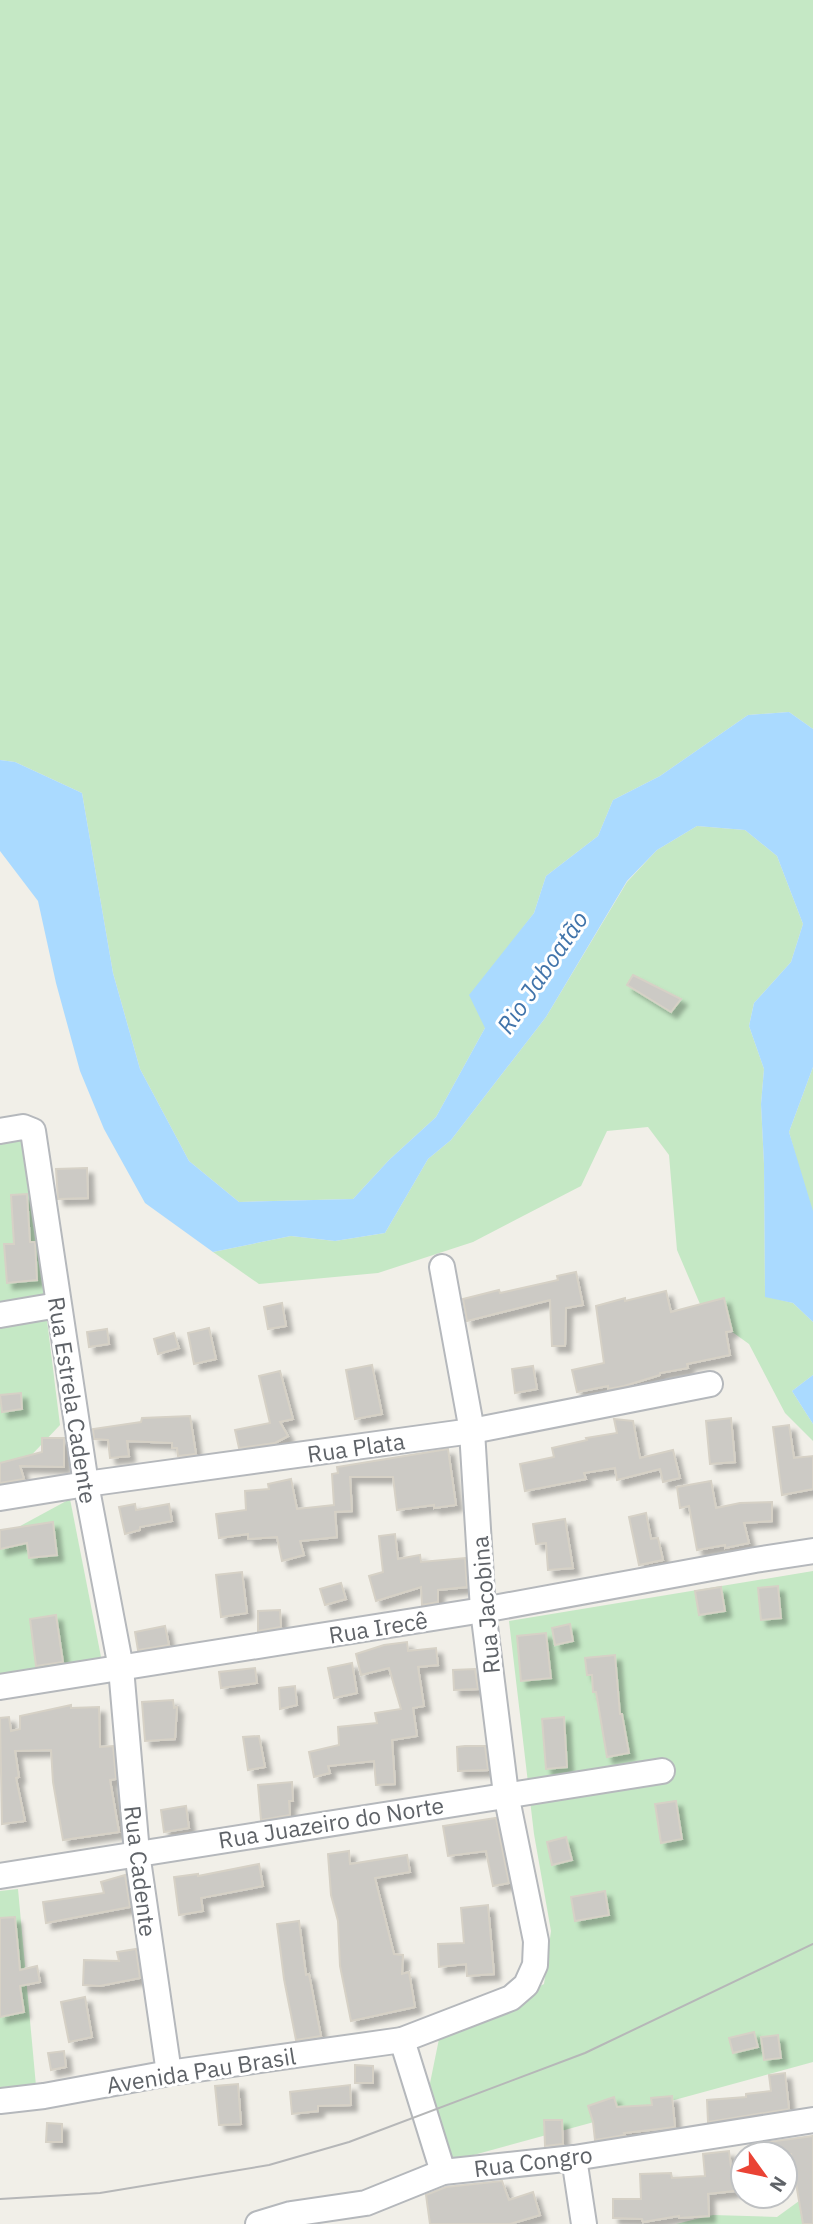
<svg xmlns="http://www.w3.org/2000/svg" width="813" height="2224" font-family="'IBM Plex Sans',sans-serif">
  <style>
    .green { fill: #c5e8c5 }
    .water { fill: #aadaff }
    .building { fill: #cccac5; stroke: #d6d1c6; stroke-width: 2; filter: url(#shadow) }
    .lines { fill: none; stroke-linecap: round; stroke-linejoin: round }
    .minor-casing { stroke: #b5b8bc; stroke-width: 28 }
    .minor { stroke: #fff; stroke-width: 24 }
    .tram { stroke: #b6b7b8; stroke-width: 2 }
    .labels { text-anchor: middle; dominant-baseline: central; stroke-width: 6; stroke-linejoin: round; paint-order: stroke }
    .street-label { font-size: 23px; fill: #5f6368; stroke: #fff }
    .water-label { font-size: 24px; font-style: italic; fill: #4174aa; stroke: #fff }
  </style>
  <defs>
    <filter id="shadow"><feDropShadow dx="6" dy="6" stdDeviation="2" flood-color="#0004"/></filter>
  </defs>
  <rect width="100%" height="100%" fill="#f1efe8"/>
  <g class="green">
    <polygon points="0,0 813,0 813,729 789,712 748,715 660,776 613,800 598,836 546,876 534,913 506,950 485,1028 436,1117 389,1160 353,1199 239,1202 189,1161 140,1069 113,973 82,793 15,762 0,760"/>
    <polygon points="697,826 745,830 777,856 803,924 791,962 754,1003 749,1026 764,1069 761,1104 764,1164 765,1296 793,1303 813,1322 813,1375 792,1391 813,1424 813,1441 785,1413 749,1344 703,1311 677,1250 669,1155 648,1127 607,1131 581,1186 473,1242 378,1273 259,1284 213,1252 291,1236 335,1241 385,1233 428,1159 451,1140 546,1017 627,882 657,850"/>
    <polygon points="813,1067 813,1219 789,1132"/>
    <polygon points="23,1127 60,1425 4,1484 0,1485 0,1132"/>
    <polygon points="70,1499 102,1662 0,1676 0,1537"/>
    <polygon points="813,1571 813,2062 448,2162 429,2088 440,2034 544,1984 551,1931 534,1834 509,1621"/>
    <polygon points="18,1889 36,2086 0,2087 0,1891"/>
    <polygon points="813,2195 813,2224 676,2224 713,2215 777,2217 799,2201"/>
  </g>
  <g class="water">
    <polygon points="789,712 813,729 813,1067 789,1132 813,1211 813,1322 793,1303 765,1297 764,1164 761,1104 764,1069 749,1026 754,1003 791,962 803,924 777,856 745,830 697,826 657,850 627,881 546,1017 451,1140 428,1159 385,1233 335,1241 291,1236 213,1252 145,1203 104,1129 80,1071 56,983 38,901 0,851 0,760 15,762 82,793 113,973 140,1069 189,1161 239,1202 353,1199 389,1160 436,1117 485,1028 469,995 534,913 546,876 598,836 613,800 660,776 748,715"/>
    <polygon points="813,1375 813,1424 792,1391"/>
  </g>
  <g class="building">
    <polygon points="633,975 681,999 671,1012 627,985"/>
    <polygon points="87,1168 88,1198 58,1199 56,1169"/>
    <polygon points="27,1194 30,1242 35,1242 37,1280 7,1283 4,1244 14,1244 11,1195"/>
    <polygon points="576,1272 583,1305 566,1308 565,1346 552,1346 550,1300 467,1321 463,1299 499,1290 500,1293 558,1280 557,1276"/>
    <polygon points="666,1291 671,1312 724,1298 732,1331 726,1332 730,1355 687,1364 688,1368 660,1373 660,1375 624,1386 608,1389 608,1386 577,1392 572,1370 604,1363 596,1306 625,1298 625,1301"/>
    <polygon points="282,1303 286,1326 268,1329 264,1307"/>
    <polygon points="209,1328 216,1359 194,1364 188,1333"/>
    <polygon points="107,1329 109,1344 89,1347 87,1332"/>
    <polygon points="174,1333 179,1348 158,1354 154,1339"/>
    <polygon points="372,1365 382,1414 355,1419 346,1370"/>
    <polygon points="533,1366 537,1389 515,1393 512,1369"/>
    <polygon points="280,1371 293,1419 280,1422 288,1436 275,1443 239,1448 235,1430 270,1423 259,1376"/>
    <polygon points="21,1393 22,1409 2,1412 0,1395"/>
    <polygon points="190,1416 196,1454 178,1456 177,1448 172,1448 172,1443 127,1441 129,1456 110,1458 108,1440 94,1439 93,1429 141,1422 142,1418"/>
    <polygon points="731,1418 735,1462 710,1464 706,1421"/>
    <polygon points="614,1419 633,1421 640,1458 673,1450 680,1478 663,1482 660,1469 617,1480 615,1468 584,1473 586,1479 525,1491 520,1464 554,1457 552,1448 587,1440 586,1438 617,1433"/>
    <polygon points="789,1425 794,1458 813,1456 813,1489 782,1495 773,1427"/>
    <polygon points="42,1438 64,1438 64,1467 20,1466 24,1479 0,1483 0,1463 42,1452"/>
    <polygon points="448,1449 456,1505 434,1508 434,1505 397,1510 393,1477 350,1477 352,1511 335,1512 337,1537 300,1541 304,1555 282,1561 277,1537 248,1539 248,1534 219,1538 216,1514 246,1510 245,1491 269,1489 268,1484 291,1479 297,1509 334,1505 332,1474 338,1473 337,1467"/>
    <polygon points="711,1481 716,1508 740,1503 772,1502 772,1521 744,1523 749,1543 725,1548 725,1545 697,1550 689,1506 680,1508 677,1487"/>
    <polygon points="135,1504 136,1510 169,1504 172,1521 140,1527 140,1530 125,1534 119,1507"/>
    <polygon points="646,1513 651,1539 658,1538 663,1560 639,1565 629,1517"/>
    <polygon points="565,1519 573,1568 548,1570 546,1543 536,1544 533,1524"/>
    <polygon points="53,1522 57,1555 29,1558 27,1543 0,1549 0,1530"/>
    <polygon points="395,1534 398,1559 420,1555 421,1562 465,1558 467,1587 438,1590 438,1602 422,1605 421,1587 376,1601 369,1576 383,1572 379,1536"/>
    <polygon points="242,1572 247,1613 221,1617 216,1575"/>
    <polygon points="341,1583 346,1599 325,1605 320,1589"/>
    <polygon points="778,1586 781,1618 761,1620 758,1588"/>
    <polygon points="721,1587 725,1611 699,1615 695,1591"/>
    <polygon points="280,1610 281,1627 258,1631 258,1611"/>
    <polygon points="56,1615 63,1662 36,1666 30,1619"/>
    <polygon points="570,1624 573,1641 555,1645 552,1628"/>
    <polygon points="165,1626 169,1645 138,1650 135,1632"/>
    <polygon points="546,1633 551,1678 521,1681 517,1636"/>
    <polygon points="407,1642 408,1651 436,1648 438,1665 418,1667 424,1706 413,1708 417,1736 392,1740 395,1784 376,1785 374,1761 328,1766 330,1773 314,1777 309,1752 339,1745 338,1727 377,1723 375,1713 401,1709 389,1668 361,1675 356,1654 384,1645"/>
    <polygon points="615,1655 620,1714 622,1714 629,1753 607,1757 596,1692 593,1692 592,1675 587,1675 585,1658"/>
    <polygon points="352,1663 357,1693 334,1698 328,1668"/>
    <polygon points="255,1668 257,1683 221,1688 219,1672"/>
    <polygon points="475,1669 478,1689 454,1690 453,1670"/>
    <polygon points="295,1686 297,1705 280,1709 279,1688"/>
    <polygon points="173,1700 174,1708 177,1707 175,1739 145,1741 142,1702"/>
    <polygon points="71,1705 71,1708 99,1707 100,1747 113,1746 116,1779 110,1780 119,1832 63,1840 53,1782 51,1750 15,1751 19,1777 16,1778 25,1821 2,1824 0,1718 9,1717 11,1731 20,1729 20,1716"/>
    <polygon points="564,1717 567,1767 546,1769 542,1719"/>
    <polygon points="259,1736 265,1767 248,1770 243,1737"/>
    <polygon points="465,1746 485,1746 488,1770 458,1771 457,1747"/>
    <polygon points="292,1782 293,1801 289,1801 290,1815 261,1820 258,1785"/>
    <polygon points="676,1801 682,1839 661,1843 655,1804"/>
    <polygon points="186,1806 189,1828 164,1832 161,1810"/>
    <polygon points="496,1818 509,1883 493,1886 486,1851 448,1856 443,1826"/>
    <polygon points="566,1837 572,1860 552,1865 547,1842"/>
    <polygon points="349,1851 350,1864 407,1855 410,1872 375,1878 394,1954 403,1955 402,1974 409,1972 415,2007 351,2021 340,1966 338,1921 331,1895 328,1854"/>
    <polygon points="259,1864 263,1886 201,1898 203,1911 179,1915 174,1877 198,1874 198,1876"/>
    <polygon points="125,1875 130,1907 46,1923 43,1902 104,1893 101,1882"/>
    <polygon points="605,1891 609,1915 575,1921 571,1897"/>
    <polygon points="488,1905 494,1974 467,1976 466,1964 439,1967 438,1944 464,1943 461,1908"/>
    <polygon points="15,1917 20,1970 37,1966 40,1982 20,1986 24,2012 0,2017 0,1918"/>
    <polygon points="299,1921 306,1975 309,1974 321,2036 296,2040 284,1979 277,1924"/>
    <polygon points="136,1949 140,1978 100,1986 83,1985 84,1960 119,1961 117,1952"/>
    <polygon points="85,1997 92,2037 69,2042 61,2002"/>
    <polygon points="754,2032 758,2047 733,2053 729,2038"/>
    <polygon points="778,2035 781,2058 764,2060 761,2037"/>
    <polygon points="64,2051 66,2067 51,2070 48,2053"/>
    <polygon points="355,2065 373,2066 373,2083 355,2083"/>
    <polygon points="785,2073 789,2109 708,2122 707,2100 746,2097 746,2094 771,2091 769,2075"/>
    <polygon points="238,2084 241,2124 219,2125 215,2086"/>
    <polygon points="350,2085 351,2105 318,2106 318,2111 292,2114 290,2092"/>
    <polygon points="672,2096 675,2127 624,2133 625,2135 595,2140 593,2122 588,2106 614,2097 617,2107 652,2105 651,2098"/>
    <polygon points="544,2120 562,2120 563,2144 545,2146"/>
    <polygon points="47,2123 62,2124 62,2142 46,2142"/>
    <polygon points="813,2136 813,2224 803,2224 791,2154 770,2154 768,2142"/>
    <polygon points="729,2151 734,2191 708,2194 709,2216 679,2218 679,2216 643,2222 642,2219 613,2218 613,2199 641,2199 640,2174 671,2173 672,2178 705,2176 703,2154"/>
    <polygon points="502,2181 509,2200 533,2192 540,2215 510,2224 430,2224 426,2195 446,2187"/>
  </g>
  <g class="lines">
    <g class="minor-casing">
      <g id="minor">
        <polyline points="0,1131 23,1127 33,1131 86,1484 121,1668 137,1853 169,2073"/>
        <polyline points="0,1315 58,1305"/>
        <polyline points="0,1498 86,1484 472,1431 710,1384"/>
        <polyline points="0,1687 483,1610 755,1560 813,1551"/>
        <polyline points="0,1876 662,1771"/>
        <polyline points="402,2040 443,2172"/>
        <polyline points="0,2101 44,2096 169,2073 402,2040 511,1998 526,1985 535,1965 536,1941 506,1794 483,1610 472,1431 442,1267"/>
        <polyline points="574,2158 584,2224"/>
        <polyline points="258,2224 291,2214 366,2203 443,2172 574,2158 813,2120"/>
      </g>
    </g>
    <use href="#minor" class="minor"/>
    <polyline class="tram" points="0,2199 100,2193 269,2165 349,2142 585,2053 813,1944"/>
  </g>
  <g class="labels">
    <g class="street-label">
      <text transform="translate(73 1400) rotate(81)">Rua Estrela Cadente</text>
      <text transform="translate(356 1447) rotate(-8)">Rua Plata</text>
      <text transform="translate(485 1605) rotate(-95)">Rua Jacobina</text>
      <text transform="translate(378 1627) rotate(-9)">Rua Irecê</text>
      <text transform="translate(331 1822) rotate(-9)">Rua Juazeiro do Norte</text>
      <text transform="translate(141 1871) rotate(83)">Rua Cadente</text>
      <text transform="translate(201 2070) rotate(-9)">Avenida Pau Brasil</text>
      <text transform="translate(533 2161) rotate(-7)">Rua Congro</text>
    </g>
    <g class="water-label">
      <text transform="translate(542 972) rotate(-56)">Rio Jaboatão</text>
    </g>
  </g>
  <g transform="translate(764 2175) rotate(123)"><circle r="33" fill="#ffffff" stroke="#bfc1c3" stroke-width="2"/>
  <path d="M0-5L12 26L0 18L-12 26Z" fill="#ea4335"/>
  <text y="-10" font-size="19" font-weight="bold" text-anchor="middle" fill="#5f6368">N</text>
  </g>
</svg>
